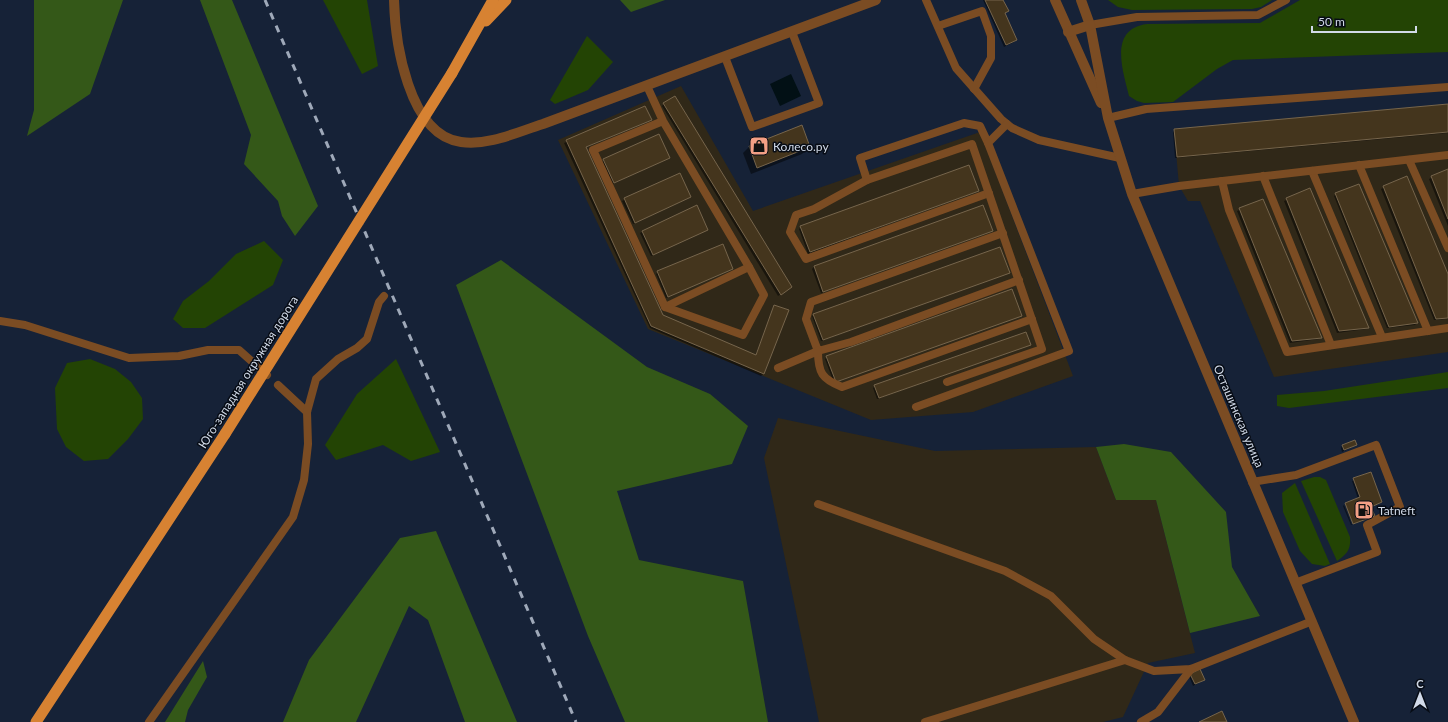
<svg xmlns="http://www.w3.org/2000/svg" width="1448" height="722" font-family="Lato,sans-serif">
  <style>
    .industrial { fill: #302818 }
    .green { fill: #234404 }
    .forest { fill: #345818 }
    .water { fill: #021015 }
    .shadow { fill: #0007 }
    .building { fill: #44351d; stroke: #76654c }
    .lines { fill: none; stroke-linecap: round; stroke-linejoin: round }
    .service { stroke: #7b4c23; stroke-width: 8 }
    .tertiary { stroke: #7b4c23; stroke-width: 10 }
    .trunk { stroke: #d78232; stroke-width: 11 }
    .rail { stroke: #9fa9b9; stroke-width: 3; stroke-dasharray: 7 7; stroke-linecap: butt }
    .trunk-bridge { stroke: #d78232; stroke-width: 11 }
    .labels { text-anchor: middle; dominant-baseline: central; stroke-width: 3; stroke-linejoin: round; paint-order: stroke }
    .poi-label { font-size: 12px; fill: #d1dae8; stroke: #070c15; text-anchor: start }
    .street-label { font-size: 12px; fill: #d1dae8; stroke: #070c15 }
  </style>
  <rect width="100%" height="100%" fill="#162237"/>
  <g class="industrial">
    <polygon points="681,86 753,211 980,132 1073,376 973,412 871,420 648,329 558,140"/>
    <polygon points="1448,104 1448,352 1274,377 1200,201 1188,201 1179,186 1174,129"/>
    <polygon points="778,418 935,451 1096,447 1116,500 1156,500 1195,653 1148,663 1123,717 1103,722 819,722 764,458"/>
  </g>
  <g class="green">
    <polygon points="323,0 367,0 378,66 362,74"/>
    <polygon points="1108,0 1272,0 1261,7 1252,9 1132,10 1118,7"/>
    <path d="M1300,0H1448V52L1233,60L1217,69L1173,102L1144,103L1137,101L1129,96C1123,71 1108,29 1147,24L1260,23Z"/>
    <polygon points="587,36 613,62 588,90 555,104 550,100"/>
    <polygon points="264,241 283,260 273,285 205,328 183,328 173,319 183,301 209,281 236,254"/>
    <polygon points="90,359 115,369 131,382 142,398 143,419 128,439 108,459 84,461 66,447 57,429 55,388 67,363"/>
    <polygon points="396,359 440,452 411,461 383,445 336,460 325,445 357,394"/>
    <polygon points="1448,372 1448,388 1289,408 1277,406 1277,395 1324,391"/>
    <path d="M1314,477H1320L1326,480L1350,537C1351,550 1347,554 1337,561L1301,481Z"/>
    <polygon points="1295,483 1330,564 1325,566 1312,564 1300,551 1283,512 1282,493"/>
  </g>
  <g class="forest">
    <polygon points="34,0 123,0 90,94 27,136 34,110"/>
    <polygon points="200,0 232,0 318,206 295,236 282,216 278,201 244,164 251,135"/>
    <polygon points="620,0 665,0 631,12"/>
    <polygon points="501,260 647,367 710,394 748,426 732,464 617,491 639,560 743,581 768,722 625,722 588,636 456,285"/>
    <polygon points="1124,444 1171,452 1226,512 1232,567 1260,616 1190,633 1156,500 1116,500 1096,447"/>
    <polygon points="436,531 517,722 465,722 428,620 409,606 356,722 283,722 309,660 400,538"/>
    <polygon points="203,661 207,677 188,710 185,722 165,722"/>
  </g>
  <polygon class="water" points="791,74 801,96 780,106 770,84"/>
  <g class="shadow">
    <polygon points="983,0 1002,0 1007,11 1004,14 1016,40 1014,42 1004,47"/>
    <polygon points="664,104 789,289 778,296 662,106"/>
    <polygon points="1448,105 1448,133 1175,158 1173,132 1175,130"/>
    <polygon points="644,107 650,120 648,121 585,148 662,315 755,356 775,307 763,374 761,376 650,328 564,143"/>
    <polygon points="749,147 809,147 802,154 751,174 743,153"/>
    <polygon points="669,158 612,184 602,162 604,160"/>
    <polygon points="1448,170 1448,226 1429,179"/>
    <polygon points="679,174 689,197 633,224 622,201"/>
    <polygon points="1406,177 1448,277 1448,319 1434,320 1381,189"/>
    <polygon points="1309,190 1368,328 1366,329 1337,333 1284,201"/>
    <polygon points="978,191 808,254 799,229 801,227"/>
    <polygon points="1336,194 1417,323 1415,325 1387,328 1334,196"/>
    <polygon points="1262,200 1320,337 1319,339 1290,343 1237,211"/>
    <polygon points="697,207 707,229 651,256 640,233"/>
    <polygon points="991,231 821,293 812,269 814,267"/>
    <polygon points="732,269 666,298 656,274 658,272"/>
    <polygon points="1008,273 821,341 812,316 814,315"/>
    <polygon points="1021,315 834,383 825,359 827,357"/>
    <polygon points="1030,345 877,399 873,388 875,386"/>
    <polygon points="1356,445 1342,452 1341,448 1342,446"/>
    <polygon points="1370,473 1381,502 1370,507 1373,516 1372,518 1354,524 1346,503 1358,499 1352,481"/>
    <polygon points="1344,505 1352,525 1351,525 1343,506"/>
    <polygon points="1191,675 1204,680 1193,686 1189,676"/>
  </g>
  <g class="building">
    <polygon points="985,0 1003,0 1009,11 1005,13 1017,40 1006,45"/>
    <polygon points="675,96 792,287 781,295 663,103"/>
    <polygon points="1448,104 1448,132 1177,157 1174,129"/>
    <polygon points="645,106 652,120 586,147 663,315 756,355 774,305 789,310 764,374 651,326 566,140"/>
    <polygon points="802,125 810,147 757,168 749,146"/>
    <polygon points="659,134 670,158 614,183 603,159"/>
    <polygon points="969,165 979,191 810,252 800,226"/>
    <polygon points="1448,169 1448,219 1431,176"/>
    <polygon points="680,173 691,197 635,223 624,198"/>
    <polygon points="1407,176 1448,274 1448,318 1436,319 1383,186"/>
    <polygon points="1359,184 1418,323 1389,327 1335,193"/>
    <polygon points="1310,188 1369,328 1339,331 1286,198"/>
    <polygon points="1263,199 1322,338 1292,341 1239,208"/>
    <polygon points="697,205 708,230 653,255 642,231"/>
    <polygon points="983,205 993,231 823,292 814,266"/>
    <polygon points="723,244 733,269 668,297 657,271"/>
    <polygon points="1000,247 1010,273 823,340 813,314"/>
    <polygon points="1012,289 1022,316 836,382 826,356"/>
    <polygon points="1026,332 1031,345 879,398 874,385"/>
    <polygon points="1355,440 1357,445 1344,450 1342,445"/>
    <polygon points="1371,472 1382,502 1371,507 1375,516 1353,524 1345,503 1360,497 1353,478"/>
    <polygon points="1200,669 1205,680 1195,684 1190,674"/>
    <polygon points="1222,711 1227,722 1199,722"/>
  </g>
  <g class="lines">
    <g class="service">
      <polyline points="926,0 956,68 1001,119 1012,128 1039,140 1120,158"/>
      <polyline points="1090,25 1137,17 1258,15 1286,0"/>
      <polyline points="938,26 982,11 991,36 991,58 974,89"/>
      <polyline points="725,57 752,127 819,103 792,32"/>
      <polyline points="647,86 663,121 749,267 665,307 593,150 663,121"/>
      <polyline points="1108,118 1146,109 1448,87"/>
      <polyline points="1409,160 1448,248"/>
      <polyline points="1359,165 1428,331"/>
      <polyline points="1312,171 1382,337"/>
      <polyline points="1263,176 1331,345"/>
      <polyline points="867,180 814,209 796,215 790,232 806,259 989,193"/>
      <polyline points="1222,181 1229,210 1287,352 1448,328"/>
      <polyline points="1132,194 1179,186 1448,155"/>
      <polyline points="1003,233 811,302 806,319 818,351 851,342 1019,280"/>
      <polyline points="665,307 743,335 764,295 749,267"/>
      <polyline points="0,321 25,325 129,358 179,356 208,350 239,350 267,375"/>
      <path d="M778,368L818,351C818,373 822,379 842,387L1032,319"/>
      <polyline points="947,382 1042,349 972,144 867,180 860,158 964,123 980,126 988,143"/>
      <polyline points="278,385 307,412"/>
      <polyline points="916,407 1069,351 988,143 1007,124"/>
      <polyline points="1252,482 1296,475 1376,445 1400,507 1367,525 1377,552 1295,583"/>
      <polyline points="818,504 1005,571 1051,596 1094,639 1125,660 1154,671 1191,669 1310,622"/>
      <polyline points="149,722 293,517 304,480 308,444 307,412 316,379 338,359 357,348 367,339 379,302 384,296"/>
      <polyline points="925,722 1125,660"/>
      <polyline points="1141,722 1158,712 1191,669"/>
    </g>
    <g class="tertiary">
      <path d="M394,0C395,41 408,135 461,142C489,146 517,132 543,124L876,0"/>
      <polyline points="1055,0 1101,103"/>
      <polyline points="1081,0 1090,25 1108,118 1132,194 1354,722"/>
      <polyline points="1068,32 1090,25"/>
    </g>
    <g class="trunk">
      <polyline points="486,21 506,0"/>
      <polyline points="452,73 493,0"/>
      <polyline points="36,722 225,434"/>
    </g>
    <polyline class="rail" points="265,0 576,722"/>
    <polyline class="trunk-bridge" points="225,434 452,73"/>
  </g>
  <defs>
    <g id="shop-square" transform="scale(1)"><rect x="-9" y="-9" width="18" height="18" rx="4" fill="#f39f85" stroke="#070c15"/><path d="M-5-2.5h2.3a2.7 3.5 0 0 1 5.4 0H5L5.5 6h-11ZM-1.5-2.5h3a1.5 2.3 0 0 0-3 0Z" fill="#111"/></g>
    <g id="fuel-square" transform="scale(1)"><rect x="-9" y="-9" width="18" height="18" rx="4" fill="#f39f85" stroke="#070c15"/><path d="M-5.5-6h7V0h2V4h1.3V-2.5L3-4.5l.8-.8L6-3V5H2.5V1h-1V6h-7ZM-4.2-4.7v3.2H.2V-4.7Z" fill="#111"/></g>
  </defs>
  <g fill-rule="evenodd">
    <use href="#shop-square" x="759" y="146"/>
    <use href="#fuel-square" x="1364" y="510"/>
  </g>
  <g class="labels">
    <g class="poi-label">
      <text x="773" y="146">Колесо.ру</text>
      <text x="1378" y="510">Tatneft</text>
    </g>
    <g class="street-label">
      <text transform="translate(248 372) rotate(-58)">Юго-западная окружная дорога</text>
      <text transform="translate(1239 416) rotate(67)">Осташинская улица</text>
    </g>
  </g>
  <g transform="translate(1420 694)" stroke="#070c15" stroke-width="3" paint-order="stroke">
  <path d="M0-3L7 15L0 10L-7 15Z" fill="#d1dae8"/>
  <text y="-6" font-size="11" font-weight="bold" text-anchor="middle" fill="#d1dae8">С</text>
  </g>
  <path d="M1312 26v6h104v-6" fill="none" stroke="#d1dae8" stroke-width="2"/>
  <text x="1318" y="26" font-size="12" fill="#d1dae8" stroke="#070c15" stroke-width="3" paint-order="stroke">50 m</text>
</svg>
